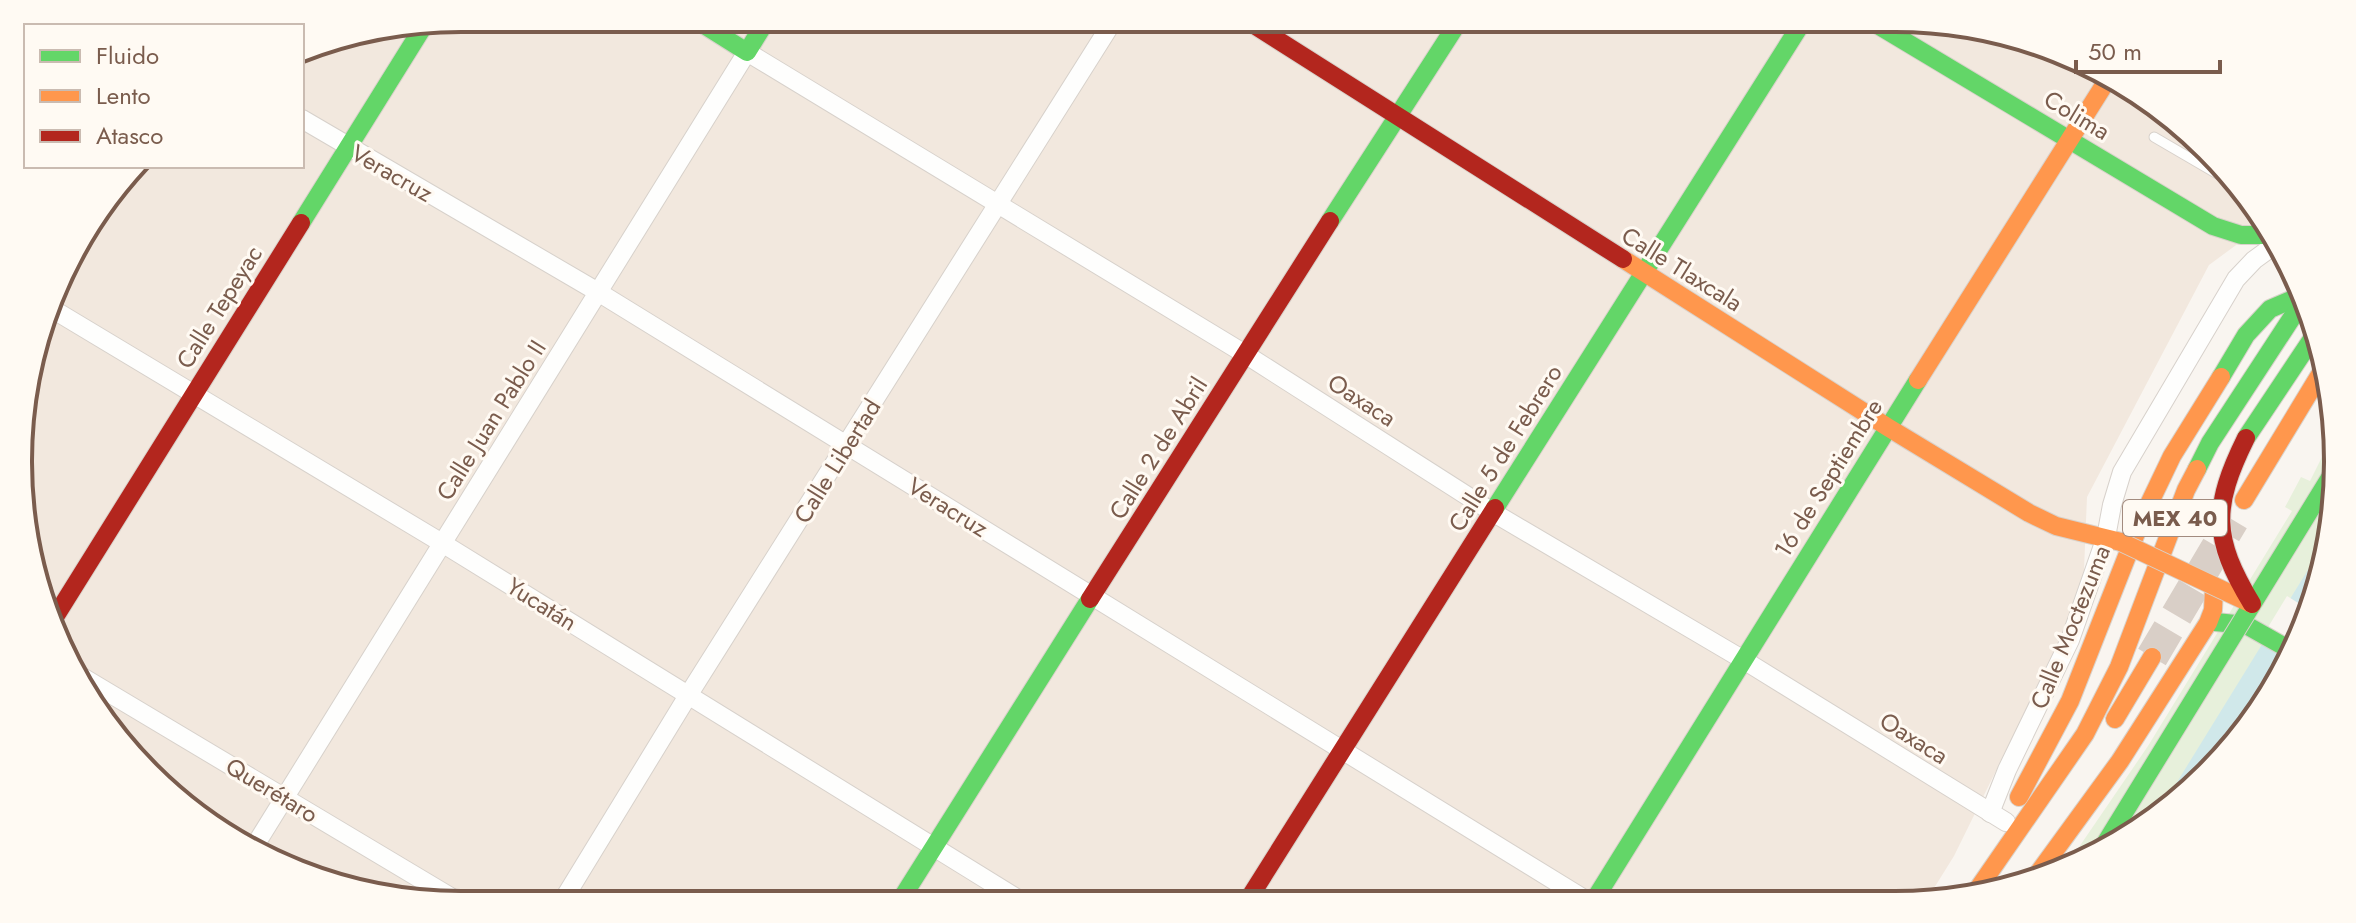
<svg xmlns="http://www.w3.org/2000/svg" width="2356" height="923" font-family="Jost,sans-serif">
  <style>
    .residential { fill: #f2e8de }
    .green { fill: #e7f0db }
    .water { fill: #d0e8ea }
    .pier { fill: #f9f5f0 }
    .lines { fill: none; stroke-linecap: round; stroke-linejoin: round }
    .highway-tunnel { stroke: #d9cfc7; stroke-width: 32; stroke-dasharray: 32 16; stroke-linecap: butt }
    .lane-casing { stroke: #d7d1cb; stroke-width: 11 }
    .street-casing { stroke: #d7d1cb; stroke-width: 20 }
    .fast-casing { stroke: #d9d2cb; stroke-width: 20 }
    .slow-casing { stroke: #d9d2cb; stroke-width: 20 }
    .jam-casing { stroke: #d9d2cb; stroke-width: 20 }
    .lane { stroke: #fefefd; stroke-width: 9 }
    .street { stroke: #fefefd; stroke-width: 18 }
    .fast { stroke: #63d668; stroke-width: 18 }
    .slow { stroke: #ff974d; stroke-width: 18 }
    .jam { stroke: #b3261e; stroke-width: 18 }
    .fast-bridge-casing { stroke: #d9d2cb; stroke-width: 20; stroke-linecap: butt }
    .slow-bridge-casing { stroke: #d9d2cb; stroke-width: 20; stroke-linecap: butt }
    .jam-bridge-casing { stroke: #d9d2cb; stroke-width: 20; stroke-linecap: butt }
    .fast-bridge { stroke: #63d668; stroke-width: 18 }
    .slow-bridge { stroke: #ff974d; stroke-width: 18 }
    .jam-bridge { stroke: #b3261e; stroke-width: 18 }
    .labels { text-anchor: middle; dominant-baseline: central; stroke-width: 6; stroke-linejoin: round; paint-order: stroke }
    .shield { fill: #fffaf3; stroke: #a28b7f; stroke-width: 2 }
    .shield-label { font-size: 22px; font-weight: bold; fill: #7a5c4d }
    .street-label { font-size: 24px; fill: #7a5c4d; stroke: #fffaf3 }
    .rim { fill: none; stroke: #7a5c4d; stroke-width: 4 }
  </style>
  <rect width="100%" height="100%" fill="#f9f5f0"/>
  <polygon class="residential" points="462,18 1894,18 2037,41 2187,128 2262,226 2209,265 2087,497 2083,594 1954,856 1926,901 462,905 319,882 191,813 92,708 27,548 22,403 77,240 138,166 302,166 302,51 319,42"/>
  <polygon class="green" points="2336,429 2315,604 2264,708 2187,795 2062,872 2148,746 2292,511 2285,507 2301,477 2310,481"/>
  <polygon class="water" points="2322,547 2315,604 2264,708 2187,795 2158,813"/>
  <polygon class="pier" points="2287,596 2311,611 2287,660 2259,642"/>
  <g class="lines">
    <polyline class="highway-tunnel" points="2152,657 2233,520"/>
    <g class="lane-casing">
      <g id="lane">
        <polyline points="2154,137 2226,179"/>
        <polyline points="1802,902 1804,902"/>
      </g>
    </g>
    <g class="street-casing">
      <g id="street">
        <polyline points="302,119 598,292 1589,902"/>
        <polyline points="54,310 442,543 1026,904"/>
        <polyline points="79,675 464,905"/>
        <polyline points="1990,813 2007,770 2070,640 2106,537 2112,505 2122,472 2236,279 2254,260 2276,244"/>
        <polyline points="254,847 747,52 1245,354 1494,513 1742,659 2006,822"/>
        <polyline points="560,905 689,694 1115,18"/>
      </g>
    </g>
    <g class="fast-casing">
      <g id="fast">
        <polyline points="693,18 747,52 768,18"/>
        <polyline points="1866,18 2213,226 2241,235 2269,235"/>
        <polyline points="1330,221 1461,18"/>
        <polyline points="301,223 425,24"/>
        <polyline points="2221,377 2246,335 2270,309 2300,296"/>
        <polyline points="2246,438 2312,339"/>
        <polyline points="2197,469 2210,443 2293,316"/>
        <polyline points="1495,508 1805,18"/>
        <polyline points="2215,622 2246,625 2292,651"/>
        <polyline points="1593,902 1918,380"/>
        <polyline points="898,904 1090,599"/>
      </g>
    </g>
    <g class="slow-casing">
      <g id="slow">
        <polyline points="1623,259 1889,428 2029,513 2056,526 2121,542"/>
        <polyline points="1918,380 2106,82"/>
        <polyline points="2244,500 2321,373"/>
        <polyline points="2115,719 2152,657"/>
        <polyline points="2019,797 2070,701 2140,523 2172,456 2221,377"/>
        <polyline points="2034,879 2120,761 2208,623 2213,610 2214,588"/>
        <polyline points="1973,896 2085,734 2119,667 2186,490 2197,469"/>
      </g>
    </g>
    <g class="jam-casing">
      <g id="jam">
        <polyline points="1243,18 1623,259"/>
        <polyline points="1090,599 1330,221"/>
        <polyline points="55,617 301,223"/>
        <polyline points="1246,903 1495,508"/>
      </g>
    </g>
    <use href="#lane" class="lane"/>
    <use href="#street" class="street"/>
    <use href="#fast" class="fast"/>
    <use href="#slow" class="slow"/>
    <use href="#jam" class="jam"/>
    <g class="fast-bridge-casing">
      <polyline id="fast-bridge" points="2103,847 2331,476"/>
    </g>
    <g class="slow-bridge-casing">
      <polyline id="slow-bridge" points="2121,542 2252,604"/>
    </g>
    <g class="jam-bridge-casing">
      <path id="jam-bridge" d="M2246,438C2212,507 2212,538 2252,604"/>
    </g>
    <use href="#fast-bridge" class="fast-bridge"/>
    <use href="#slow-bridge" class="slow-bridge"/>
    <use href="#jam-bridge" class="jam-bridge"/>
  </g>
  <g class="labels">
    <rect class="shield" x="2123" y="500" width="104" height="36" rx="6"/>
    <g class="shield-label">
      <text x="2175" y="518">MEX 40</text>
    </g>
    <g class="street-label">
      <text transform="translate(2077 115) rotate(31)">Colima</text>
      <text transform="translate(392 173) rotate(30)">Veracruz</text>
      <text transform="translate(1682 269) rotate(32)">Calle Tlaxcala</text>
      <text transform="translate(219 307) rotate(-58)">Calle Tepeyac</text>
      <text transform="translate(1362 400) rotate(33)">Oaxaca</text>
      <text transform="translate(491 420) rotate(-58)">Calle Juan Pablo II</text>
      <text transform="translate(1158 448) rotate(-58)">Calle 2 de Abril</text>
      <text transform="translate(1505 448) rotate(-58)">Calle 5 de Febrero</text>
      <text transform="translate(837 461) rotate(-58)">Calle Libertad</text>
      <text transform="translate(1828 478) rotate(-58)">16 de Septiembre</text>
      <text transform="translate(948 507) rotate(32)">Veracruz</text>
      <text transform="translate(542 604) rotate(32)">Yucatán</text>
      <text transform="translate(2070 627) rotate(-68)">Calle Moctezuma</text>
      <text transform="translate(1914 738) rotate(32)">Oaxaca</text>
      <text transform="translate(272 790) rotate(31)">Querétaro</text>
    </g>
  </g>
  <path d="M0 0H2356V923H0ZM461 32H1895A429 429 0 0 1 2324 461V462A429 429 0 0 1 1895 891H461A429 429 0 0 1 32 462V461A429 429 0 0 1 461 32Z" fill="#fffaf3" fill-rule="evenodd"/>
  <path class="rim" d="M461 32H1895A429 429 0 0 1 2324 461V462A429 429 0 0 1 1895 891H461A429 429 0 0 1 32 462V461A429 429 0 0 1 461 32Z"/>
  <rect x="24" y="24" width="280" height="144" fill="#fffaf3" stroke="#cabbb1" stroke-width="2"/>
  <rect x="40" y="50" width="40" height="12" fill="#63d668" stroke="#cabbb1" stroke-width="2"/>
  <text x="96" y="64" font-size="24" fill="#7a5c4d">Fluido</text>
  <rect x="40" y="90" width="40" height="12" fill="#ff974d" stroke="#cabbb1" stroke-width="2"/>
  <text x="96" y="104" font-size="24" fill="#7a5c4d">Lento</text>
  <rect x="40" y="130" width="40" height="12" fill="#b3261e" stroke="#cabbb1" stroke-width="2"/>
  <text x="96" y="144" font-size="24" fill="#7a5c4d">Atasco</text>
  <path d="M2076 60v12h144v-12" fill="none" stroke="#7a5c4d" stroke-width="4"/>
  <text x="2088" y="60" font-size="24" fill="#7a5c4d" stroke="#fffaf3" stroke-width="6" paint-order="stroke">50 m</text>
</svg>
